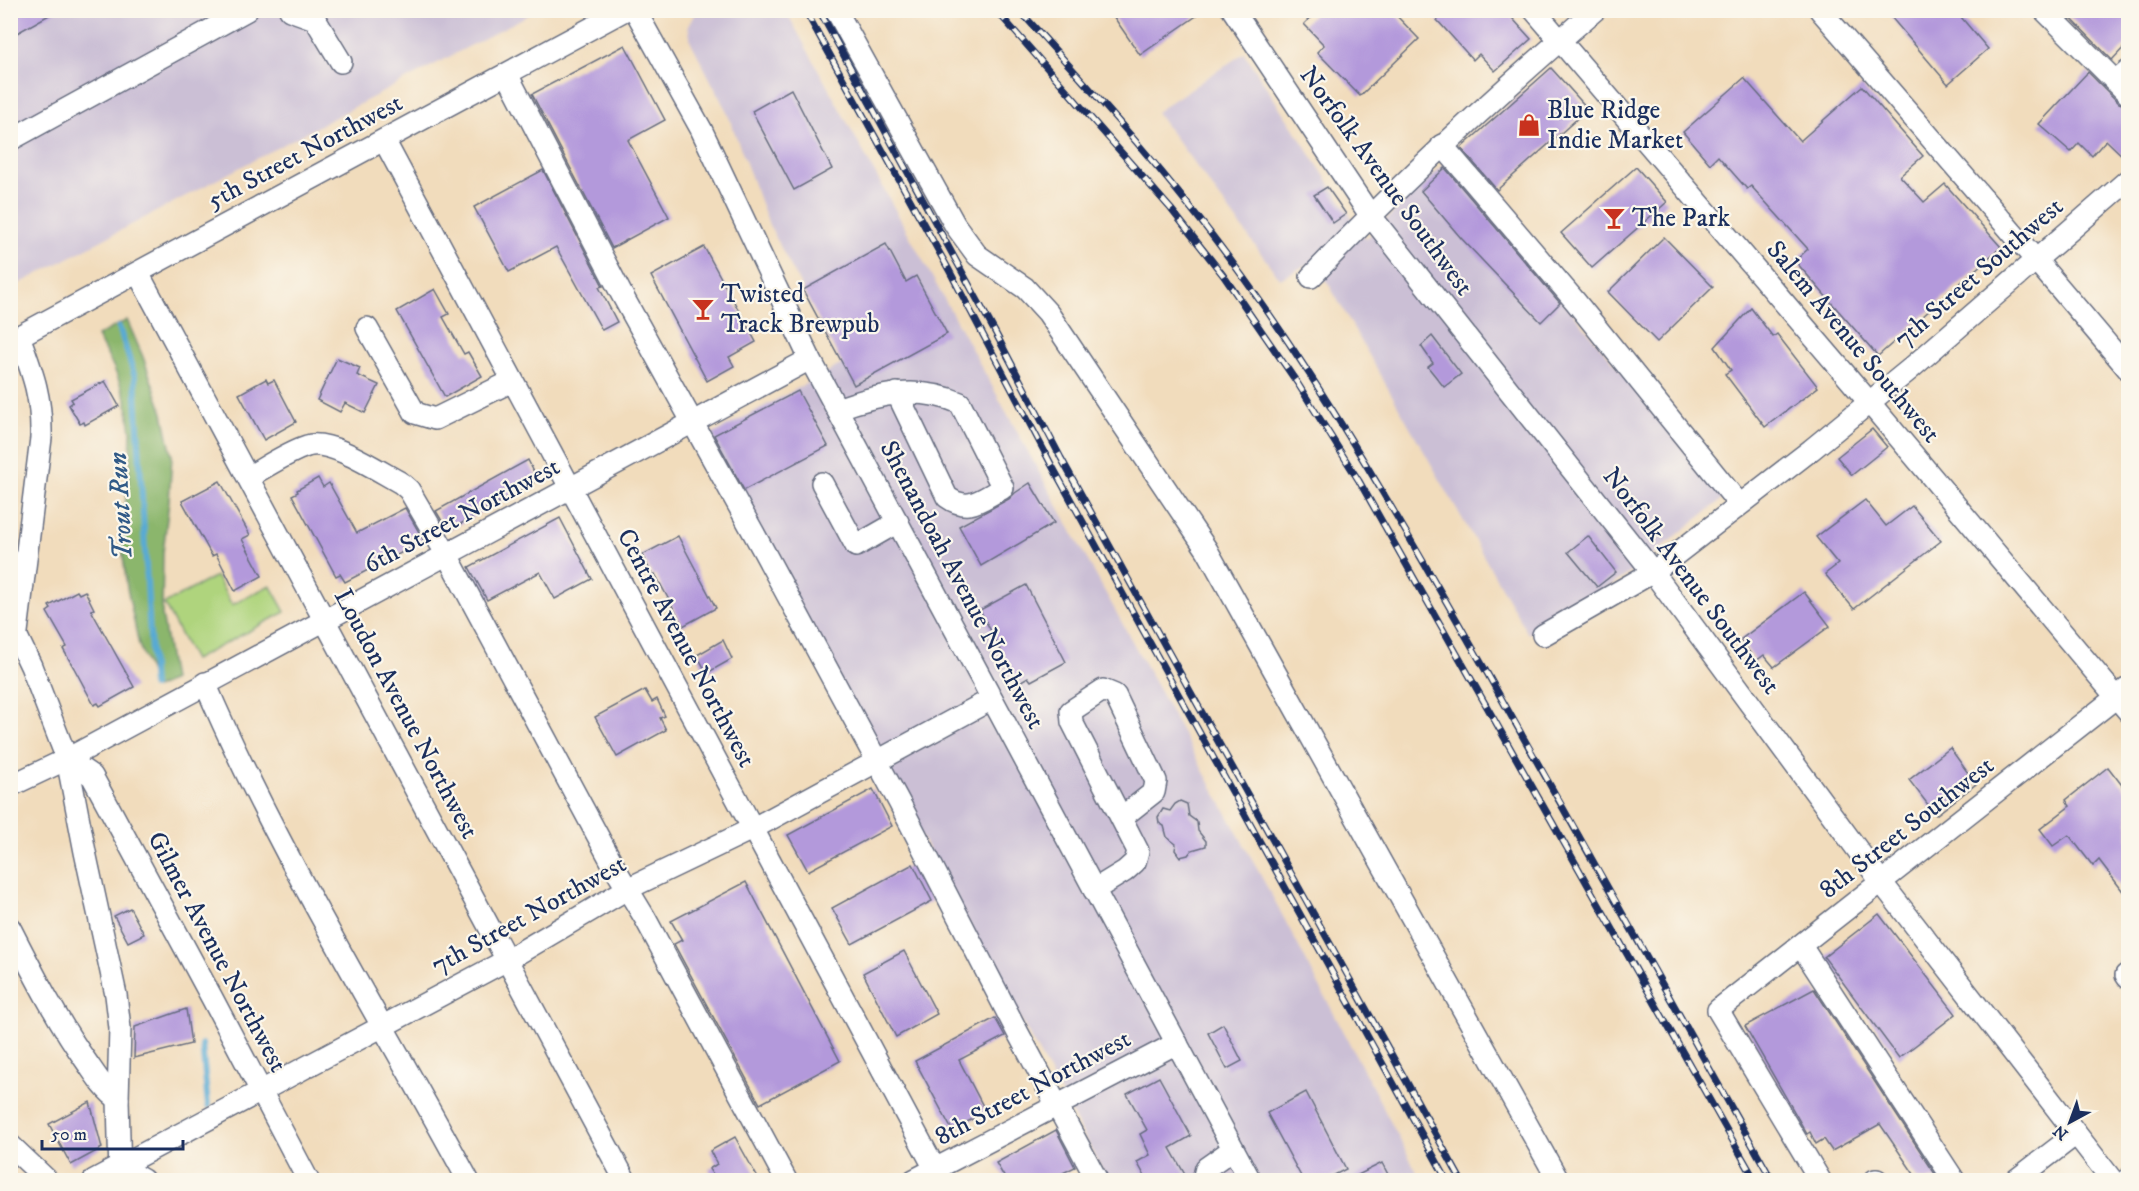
<svg xmlns="http://www.w3.org/2000/svg" width="2139" height="1191" font-family="'IM FELL DW Pica',serif">
  <style>
    .industrial { fill: #cbbfd5 }
    .green { fill: #afd47d; stroke: #65826e; stroke-width: 1.5 }
    .forest { fill: #8bb66c; stroke: #537265; stroke-width: 1.5 }
    .lines { fill: none; stroke-linecap: round; stroke-linejoin: round }
    .stream { stroke: #59aad3; stroke-width: 6 }
    .building { fill: #b399db }
    .minor-casing { stroke: #666c7f; stroke-width: 24 }
    .minor { stroke: #fff; stroke-width: 21 }
    .rail-casing { stroke: #1b2f5e; stroke-width: 7 }
    .rail { stroke: #fbf7ec; stroke-width: 4.5; stroke-dasharray: 14; stroke-linecap: butt }
    .labels { text-anchor: middle; dominant-baseline: central; stroke-width: 4.5; stroke-linejoin: round; paint-order: stroke }
    .poi-label { font-size: 26px; fill: #1b2f5e; stroke: #fbf7ec; text-anchor: start }
    .street-label { font-size: 26px; fill: #1b2f5e; stroke: #fbf7ec }
    .water-label { font-size: 27px; font-style: italic; fill: #315a87; stroke: #fbf7ec }
  </style>
  <rect width="100%" height="100%" fill="#fbf7ec"/>
  <filter id="ink" filterUnits="userSpaceOnUse"><feTurbulence type="fractalNoise" baseFrequency=".0167" numOctaves="2"/><feDisplacementMap in="SourceGraphic" scale="12" xChannelSelector="R" yChannelSelector="G"/><feConvolveMatrix kernelMatrix="1 2 1 2 8 2 1 2 1" color-interpolation-filters="sRGB"/></filter>
  <filter id="wash" filterUnits="userSpaceOnUse"><feTurbulence type="fractalNoise" baseFrequency=".008" numOctaves="4" result="noise"/><feDisplacementMap in="SourceGraphic" scale="24" xChannelSelector="R" yChannelSelector="G"/><feGaussianBlur stdDeviation="1.35" result="paint"/><feColorMatrix in="noise" values="0 0 0 0 0 0 0 0 0 0 0 0 0 0 0 0 0 1.4 0 .05"/><feComposite in="paint" operator="in"/></filter>
  <g filter="url(#wash)">
    <rect width="100%" height="100%" fill="#f1dcbc"/>
    <g class="industrial">
      <polygon points="11,11 536,11 19,284 11,274"/>
      <polygon points="699,11 786,11 1277,905 1421,1180 1108,1180 705,438 842,364 769,225 727,112 691,42 688,26 695,13"/>
      <polygon points="1244,53 1366,239 1448,160 1724,498 1623,578 1528,634 1328,283 1309,263 1280,279 1156,112"/>
    </g>
    <polygon class="green" points="216,576 232,605 270,585 285,612 194,660 164,604"/>
    <polygon class="forest" points="127,320 143,357 163,413 172,456 169,501 163,553 162,614 173,680 156,688 139,645 127,588 121,540 130,464 131,431 126,399 114,368 97,336"/>
    <g class="lines">
      <g class="stream">
        <polyline points="119,327 135,377 153,686"/>
        <polyline points="202,1044 208,1106"/>
      </g>
    </g>
    <g id="blocks">
      <g class="building">
        <polygon points="10,10 58,10 10,37"/>
        <polygon points="1109,10 1205,10 1140,55"/>
        <polygon points="1318,10 1391,10 1419,39 1360,96 1317,52 1324,45 1304,24"/>
        <polygon points="1448,10 1505,10 1531,39 1495,71 1479,54 1473,60 1437,20"/>
        <polygon points="1885,10 1955,10 1988,49 1948,84"/>
        <polygon points="2063,10 2128,10 2128,43 2112,60"/>
        <polygon points="625,45 665,120 628,140 669,217 612,248 532,94"/>
        <polygon points="1551,68 1588,109 1497,190 1461,148"/>
        <polygon points="2088,72 2119,103 2128,106 2128,161 2106,140 2092,156 2079,143 2071,152 2039,124"/>
        <polygon points="1744,78 1800,141 1862,86 1923,156 1900,176 1924,202 1945,184 2001,247 1878,356 1795,261 1808,249 1751,186 1747,189 1718,156 1710,164 1683,132"/>
        <polygon points="791,89 832,169 794,190 752,111"/>
        <polygon points="1636,167 1667,202 1592,268 1561,233"/>
        <polygon points="1445,168 1560,303 1541,322 1461,238 1421,191"/>
        <polygon points="543,170 603,286 599,287 617,322 602,330 556,247 509,272 474,207"/>
        <polygon points="1327,187 1346,214 1333,223 1314,195"/>
        <polygon points="1664,237 1713,287 1657,342 1608,292"/>
        <polygon points="886,244 906,282 916,276 947,334 854,385 803,290"/>
        <polygon points="704,247 756,342 729,357 734,366 707,381 651,276"/>
        <polygon points="435,289 449,314 443,317 464,354 468,352 482,376 445,397 397,311"/>
        <polygon points="1751,308 1773,337 1777,334 1818,387 1765,427 1725,374 1731,370 1715,347"/>
        <polygon points="1432,336 1461,374 1444,387 1428,367 1433,363 1421,346"/>
        <polygon points="337,358 360,368 357,375 379,385 365,413 345,403 340,412 317,400"/>
        <polygon points="266,379 268,383 274,380 296,422 264,440 239,394"/>
        <polygon points="105,381 119,406 85,425 84,422 80,424 69,405 73,402 71,399"/>
        <polygon points="798,391 828,446 744,490 714,435"/>
        <polygon points="1872,429 1887,447 1852,475 1837,457"/>
        <polygon points="528,460 538,480 448,531 436,511"/>
        <polygon points="318,478 323,487 329,483 357,533 405,508 424,541 345,582 340,574 336,576 292,495 298,492 297,490"/>
        <polygon points="220,481 250,535 242,539 262,576 235,591 216,554 212,556 182,501"/>
        <polygon points="1030,483 1054,523 981,566 959,526 1009,499 1015,493"/>
        <polygon points="1865,500 1886,526 1912,506 1941,541 1854,609 1825,574 1838,564 1816,537"/>
        <polygon points="560,518 592,579 555,599 540,572 487,600 469,567"/>
        <polygon points="678,536 716,608 683,626 655,574 653,576 642,555"/>
        <polygon points="1588,536 1616,572 1597,587 1568,552"/>
        <polygon points="1026,585 1066,662 1031,681 1028,677 1018,683 980,610"/>
        <polygon points="77,591 79,594 85,591 94,609 91,610 134,687 100,706 98,703 94,705 74,668 63,649 67,647 47,612 51,609 49,606"/>
        <polygon points="1804,592 1830,626 1774,667 1764,655 1756,661 1740,640"/>
        <polygon points="723,640 732,659 707,673 697,655"/>
        <polygon points="645,690 652,702 657,699 665,716 660,718 666,730 617,757 595,717"/>
        <polygon points="1950,748 1976,784 1936,815 1909,780"/>
        <polygon points="2108,767 2128,793 2128,898 2099,860 2093,866 2069,835 2053,846 2040,829 2070,806 2066,800"/>
        <polygon points="873,789 892,826 808,871 788,835"/>
        <polygon points="1180,801 1187,804 1189,816 1197,822 1198,831 1206,841 1206,846 1192,850 1188,855 1180,857 1175,850 1176,844 1167,837 1164,826 1159,823 1158,817 1163,809 1170,811 1175,804"/>
        <polygon points="913,864 932,901 852,944 832,908"/>
        <polygon points="746,882 840,1061 760,1104 674,944 682,940 671,921"/>
        <polygon points="130,908 144,934 128,942 114,916"/>
        <polygon points="1879,914 1956,1014 1899,1058 1824,957"/>
        <polygon points="904,951 937,1014 896,1037 863,973"/>
        <polygon points="1814,989 1939,1180 1918,1180 1880,1124 1832,1151 1824,1139 1816,1144 1810,1132 1807,1134 1745,1026"/>
        <polygon points="186,1009 191,1044 134,1058 135,1027"/>
        <polygon points="995,1018 1005,1036 959,1060 986,1112 952,1130 915,1061"/>
        <polygon points="1223,1024 1242,1061 1227,1069 1208,1033"/>
        <polygon points="1159,1077 1191,1136 1170,1148 1188,1180 1147,1180 1137,1162 1150,1155 1140,1134 1147,1130 1127,1094"/>
        <polygon points="1306,1092 1346,1169 1325,1180 1303,1180 1267,1113"/>
        <polygon points="90,1102 102,1148 71,1165 49,1124"/>
        <polygon points="1056,1130 1075,1167 1049,1180 1006,1180 996,1163"/>
        <polygon points="735,1137 759,1180 716,1180 709,1169 717,1164 710,1151"/>
        <polygon points="1382,1163 1391,1180 1348,1180"/>
      </g>
    </g>
  </g>
  <g filter="url(#ink)">
    <use href="#blocks" fill-opacity="0" stroke="#666c7f" stroke-width="1.5"/>
    <g class="lines">
      <g class="minor-casing">
        <g id="minor">
          <polyline points="290,10 315,19 341,62"/>
          <polyline points="635,10 701,129 810,359 1250,1180"/>
          <polyline points="836,10 955,225 977,255 1025,288 1048,313 1207,550 1558,1180"/>
          <polyline points="1233,10 1370,215 1653,572 1882,883 2112,1180"/>
          <polyline points="1534,10 1869,402 2128,711"/>
          <path d="M1820,10C1923,129 2027,248 2128,369"/>
          <polyline points="2044,10 2116,82"/>
          <polyline points="2128,71 2116,82 2128,94"/>
          <polyline points="507,74 621,293 762,548 899,802 1018,1033 1097,1180"/>
          <polyline points="10,140 247,10"/>
          <polyline points="384,140 941,1180"/>
          <polyline points="1442,145 1575,301 1739,504"/>
          <polyline points="138,273 625,1180"/>
          <path d="M1311,277C1401,182 1496,95 1595,10"/>
          <polyline points="367,328 415,413 435,419 512,381"/>
          <polyline points="10,341 625,10"/>
          <path d="M837,409C878,394 918,385 960,403L1003,488C981,499 969,513 947,497L897,393"/>
          <path d="M248,477C266,467 288,452 307,446C330,438 380,472 401,483L409,490L447,555L616,870L645,918L786,1180"/>
          <polyline points="822,483 856,546 898,522"/>
          <polyline points="10,622 31,666 67,759 85,852 116,995 120,1028 118,1099 120,1177"/>
          <path d="M17,632L41,438C42,397 33,374 19,336"/>
          <polyline points="1543,635 1653,572 1811,450 1909,370 2128,180"/>
          <path d="M205,683C279,856 379,1015 468,1180"/>
          <polyline points="67,759 92,776 212,998 308,1180"/>
          <polyline points="10,786 67,759 810,359"/>
          <polyline points="1094,890 1125,871 1135,862 1138,851 1072,722 1071,711 1103,690 1115,695 1156,781 1154,792 1121,818"/>
          <path d="M10,928C34,975 58,1022 88,1064C97,1077 105,1090 118,1099"/>
          <polyline points="1801,946 1954,1180"/>
          <polyline points="2126,975 2128,978"/>
          <polyline points="10,1145 47,1180"/>
          <polyline points="120,1167 143,1180"/>
          <polyline points="94,1180 507,960 627,889 752,829 992,699"/>
          <polyline points="914,1180 1177,1043"/>
          <polyline points="1203,1180 1206,1168 1233,1149"/>
          <polyline points="1820,1180 1718,1010 2128,688"/>
          <polyline points="1875,1180 1877,1180"/>
          <polyline points="2016,1180 2076,1134"/>
          <polyline points="2127,1180 2128,1179"/>
        </g>
      </g>
      <use href="#minor" class="minor"/>
      <g class="rail-casing">
        <g id="rail">
          <polyline points="805,10 949,270 1051,464 1447,1180"/>
          <polyline points="819,10 995,332 1061,458 1461,1180"/>
          <polyline points="996,10 1171,209 1223,275 1298,384 1359,481 1755,1180"/>
          <path d="M1019,10C1093,92 1167,173 1232,262C1328,392 1407,533 1487,673C1583,842 1677,1011 1772,1180"/>
        </g>
      </g>
      <use href="#rail" class="rail"/>
    </g>
  </g>
  <defs>
    <g id="shop-bare" transform="scale(1.8)"><path d="M-5-2.5h2.3a2.7 3.5 0 0 1 5.4 0H5L5.5 6h-11ZM-1.5-2.5h3a1.5 2.3 0 0 0-3 0Z" fill="#c8321e" stroke="#fbf7ec" stroke-width="2.5" paint-order="stroke"/></g>
    <g id="bar-bare" transform="scale(1.8)"><path d="M-6-5H6L.8 .8V4.5H3.5V6h-7V4.5H-.8V.8Z" fill="#c8321e" stroke="#fbf7ec" stroke-width="2.5" paint-order="stroke"/></g>
  </defs>
  <g fill-rule="evenodd">
    <use href="#shop-bare" x="1529" y="125"/>
    <use href="#bar-bare" x="1614" y="218"/>
    <use href="#bar-bare" x="703" y="309"/>
  </g>
  <g class="labels">
    <g class="poi-label">
      <text x="1547" y="110">Blue Ridge<tspan x="1547" dy="30">Indie Market</tspan></text>
      <text x="1632" y="218">The Park</text>
      <text x="721" y="294">Twisted<tspan x="721" dy="30">Track Brewpub</tspan></text>
    </g>
    <g class="street-label">
      <text transform="translate(305 152) rotate(-28)">5th Street Northwest</text>
      <text transform="translate(1386 181) rotate(54)">Norfolk Avenue Southwest</text>
      <text transform="translate(1979 273) rotate(-41)">7th Street Southwest</text>
      <text transform="translate(1853 342) rotate(50)">Salem Avenue Southwest</text>
      <text transform="translate(462 516) rotate(-28)">6th Street Northwest</text>
      <text transform="translate(1691 581) rotate(53)">Norfolk Avenue Southwest</text>
      <text transform="translate(962 585) rotate(62)">Shenandoah Avenue Northwest</text>
      <text transform="translate(686 648) rotate(62)">Centre Avenue Northwest</text>
      <text transform="translate(406 714) rotate(62)">Loudon Avenue Northwest</text>
      <text transform="translate(1907 828) rotate(-38)">8th Street Southwest</text>
      <text transform="translate(529 915) rotate(-29)">7th Street Northwest</text>
      <text transform="translate(217 952) rotate(62)">Gilmer Avenue Northwest</text>
      <text transform="translate(1033 1088) rotate(-28)">8th Street Northwest</text>
    </g>
    <g class="water-label">
      <text transform="translate(121 506) rotate(-93)">Trout Run</text>
    </g>
  </g>
  <rect width="2139" height="1191" fill="none" stroke="#fbf7ec" stroke-width="36"/>
  <g transform="translate(2070 1122) rotate(221)" stroke="#fbf7ec" stroke-width="4.5" paint-order="stroke">
  <path d="M0-4.5L10 22L0 15L-10 22Z" fill="#1b2f5e"/>
  <text y="-9" font-size="16" font-weight="bold" text-anchor="middle" fill="#1b2f5e">N</text>
  </g>
  <path d="M42 1140v9h141v-9" fill="none" stroke="#1b2f5e" stroke-width="3"/>
  <text x="51" y="1140" font-size="18" fill="#1b2f5e" stroke="#fbf7ec" stroke-width="4.5" paint-order="stroke">50 m</text>
</svg>
